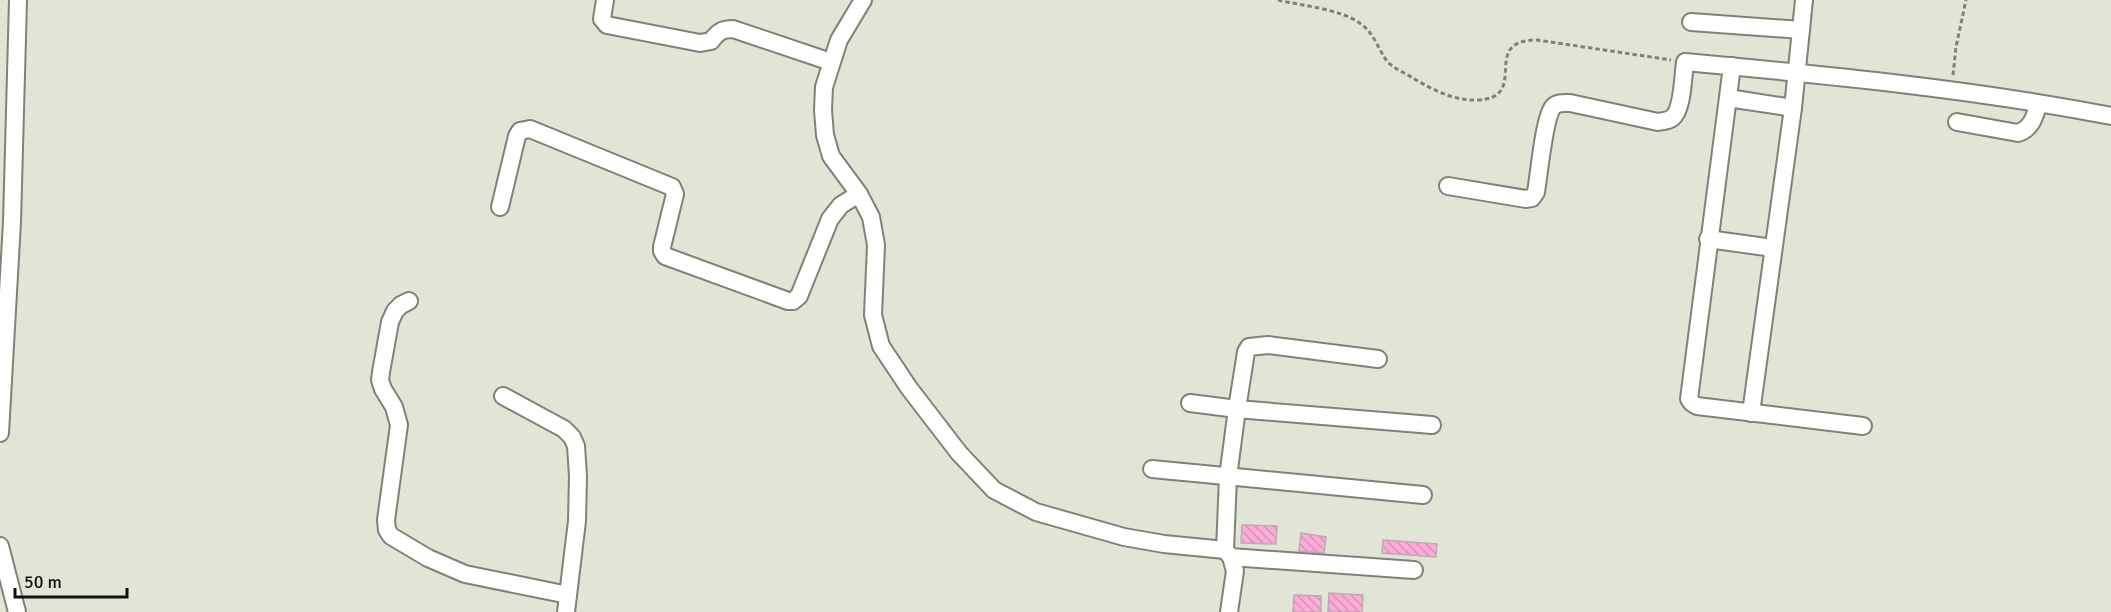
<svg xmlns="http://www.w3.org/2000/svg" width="2111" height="612" font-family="Signika,sans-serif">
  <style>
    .building { fill: url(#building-back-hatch); stroke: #bbacb4; stroke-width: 1.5 }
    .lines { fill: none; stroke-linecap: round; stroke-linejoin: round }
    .minor-casing { stroke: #7f8274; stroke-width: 20 }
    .path { stroke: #7e8177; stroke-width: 3; stroke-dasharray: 4.5 3; stroke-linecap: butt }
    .minor { stroke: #fff; stroke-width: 16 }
  </style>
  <defs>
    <pattern id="building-back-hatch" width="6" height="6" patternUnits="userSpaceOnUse" patternTransform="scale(1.5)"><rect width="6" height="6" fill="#fdaad9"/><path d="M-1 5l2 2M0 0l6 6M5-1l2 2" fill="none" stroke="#d891b9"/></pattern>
  </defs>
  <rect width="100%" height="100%" fill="#e1e5d6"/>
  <g class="building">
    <polygon points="1242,525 1277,526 1276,544 1241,543"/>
    <polygon points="1301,533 1326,537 1324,553 1299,551"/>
    <polygon points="1383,540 1437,544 1436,557 1382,553"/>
    <polygon points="1329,593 1363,595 1362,612 1328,612"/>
    <polygon points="1294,595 1321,596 1321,612 1293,612"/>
  </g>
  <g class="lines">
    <g class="minor-casing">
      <g id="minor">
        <path d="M605,0L602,19L607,25L700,43L711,41C718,32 722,29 733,29L831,62"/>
        <polyline points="863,0 839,40 824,87 823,110 825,135 831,156 859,194 871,217 876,245 873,315 881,346 909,388 959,453 994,490 1036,512 1124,537 1164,544 1225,550"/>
        <polyline points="1691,22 1801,30"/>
        <polyline points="1732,66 1689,399 1692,403 1697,406 1863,426"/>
        <polyline points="1728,98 1793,108"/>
        <path d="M1957,122L2018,133C2031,129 2035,117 2038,104"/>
        <path d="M1448,186L1526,199L1532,198L1536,192C1539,175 1544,118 1553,107C1557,102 1565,103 1570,103L1658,122C1663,121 1668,121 1672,118C1683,110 1683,75 1685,62C1826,75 1972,89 2111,116"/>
        <polyline points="500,207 517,136 520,131 530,129 672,187 675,194 662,247 662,251 665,256 788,301 793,301 799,296 830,219 841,205 859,194"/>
        <polyline points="1708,239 1773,248"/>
        <polyline points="409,301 401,305 395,311 390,322 381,372 380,380 383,389 394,407 399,425 386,520 387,530 391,536 428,558 465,574 568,595"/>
        <polyline points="503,396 564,429 572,437 576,446 578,476 577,521 566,612"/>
        <polyline points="1190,403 1237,409 1246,352 1249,347 1268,345 1378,359"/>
        <polyline points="1751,413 1793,108 1804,0"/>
        <polyline points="0,433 12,222 18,0"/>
        <polyline points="1152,469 1423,495"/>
        <polyline points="0,546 17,612"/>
        <polyline points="1414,570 1231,557 1225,550 1228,477 1237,409 1432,425"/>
        <polyline points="1229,612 1235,571 1231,557"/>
      </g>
    </g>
    <g class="path">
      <path d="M1278,0C1303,6 1341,9 1361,24C1374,33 1378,49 1387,61C1392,67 1399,70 1406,74C1428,87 1451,101 1477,100C1532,98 1478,40 1537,40L1671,60"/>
      <polyline points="1953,75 1956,47 1966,0"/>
    </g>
    <use href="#minor" class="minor"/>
  </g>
  <path d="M15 588v9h112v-9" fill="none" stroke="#10110c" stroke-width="3"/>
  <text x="24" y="588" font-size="18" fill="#10110c" stroke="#e1e5d6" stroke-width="4.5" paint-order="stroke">50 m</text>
</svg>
